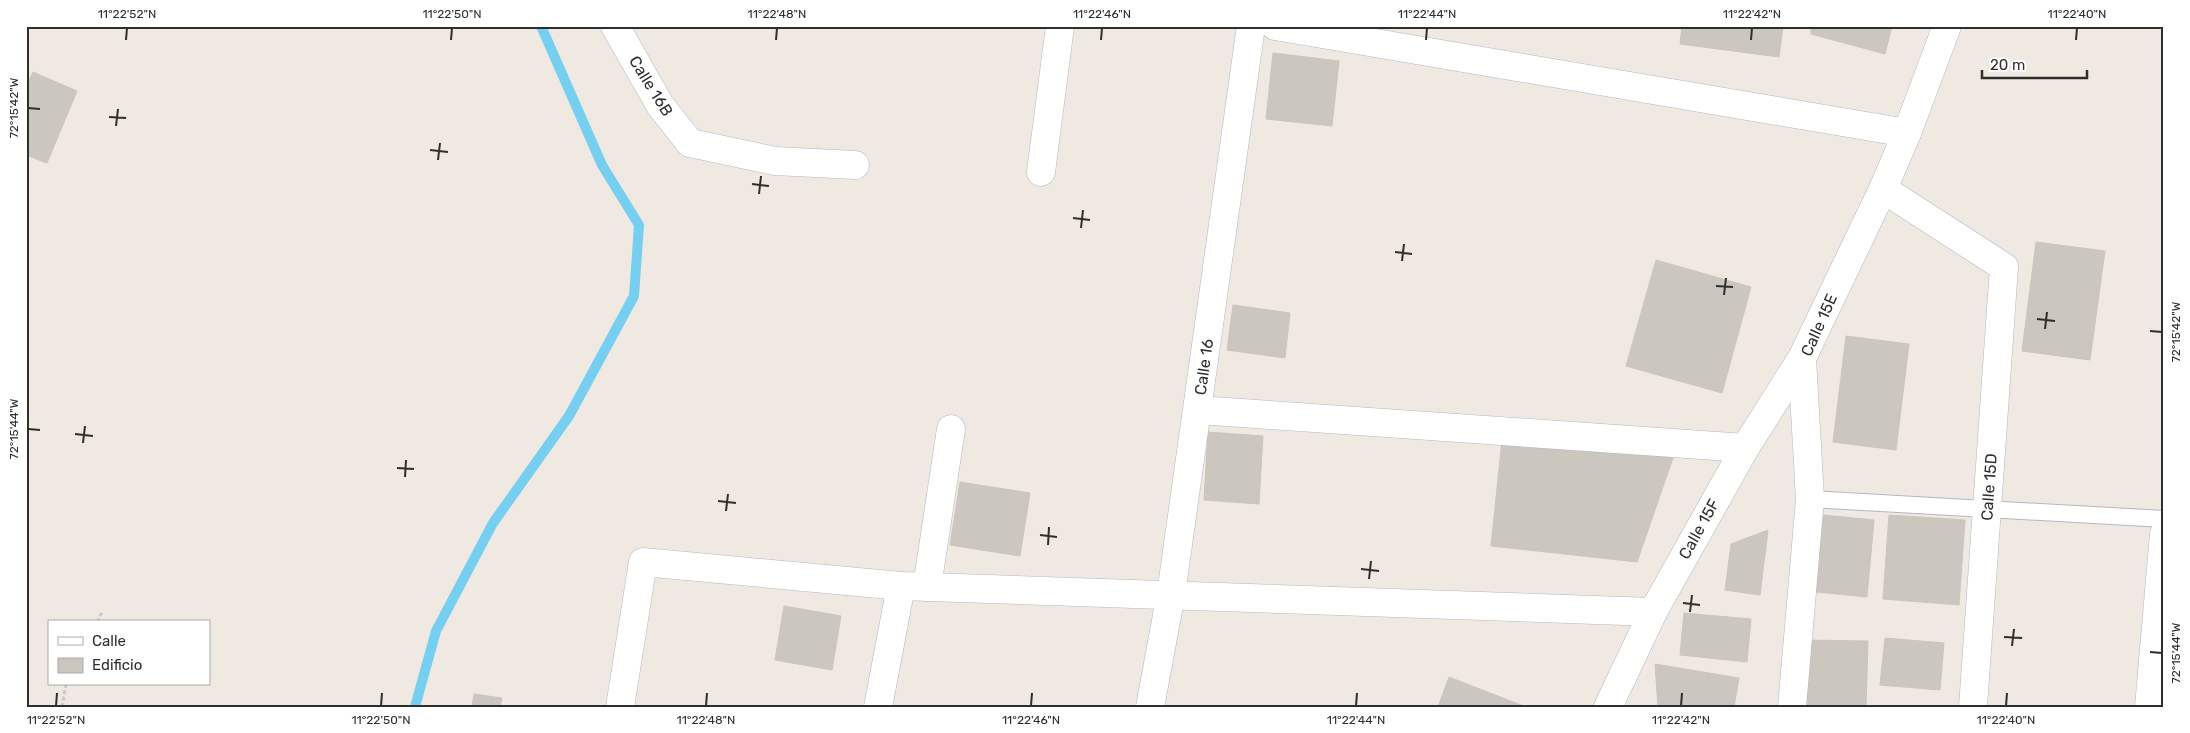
<svg xmlns="http://www.w3.org/2000/svg" width="2190" height="733" font-family="Rubik,sans-serif">
  <style>
    .lines { fill: none; stroke-linecap: round; stroke-linejoin: round }
    .stream { stroke: #75cff0; stroke-width: 10 }
    .building { fill: #cbc7bf; stroke: #cbc5ba }
    .lane-casing { stroke: #b4b7c1; stroke-width: 18 }
    .street-casing { stroke: #b4b7c1; stroke-width: 29 }
    .path { stroke: #c9c9c9; stroke-width: 3; stroke-dasharray: 4 2.5; stroke-linecap: butt }
    .lane { stroke: #fff; stroke-width: 16 }
    .street { stroke: #fff; stroke-width: 28 }
    .ticks { fill: none; stroke: #2e2e2e; stroke-width: 2 }
    .labels { text-anchor: middle; dominant-baseline: central; stroke-width: 4.5; stroke-linejoin: round; paint-order: stroke }
    .street-label { font-size: 16px; fill: #2e2e2e; stroke: #fff }
    .neatline { fill: none; stroke: #2e2e2e; stroke-width: 2 }
    .ticks-label { font-size: 12px; text-anchor: middle; fill: #2e2e2e }
  </style>
  <rect width="100%" height="100%" fill="#efe9e1"/>
  <g class="lines">
    <polyline class="stream" points="415,707 436,631 493,523 569,416 634,296 639,225 602,165 541,26"/>
  </g>
  <g class="building">
    <polygon points="1682,26 1783,26 1779,57 1680,44"/>
    <polygon points="1811,26 1892,26 1885,54 1811,34"/>
    <polygon points="1273,53 1339,61 1332,126 1266,119"/>
    <polygon points="33,72 77,91 47,163 26,155 26,87"/>
    <polygon points="2036,242 2105,251 2090,360 2022,351"/>
    <polygon points="1656,260 1751,287 1722,393 1626,366"/>
    <polygon points="1233,305 1290,313 1285,358 1227,350"/>
    <polygon points="1846,336 1909,344 1896,450 1833,442"/>
    <polygon points="1208,432 1263,436 1259,504 1204,500"/>
    <polygon points="1502,440 1673,458 1637,562 1491,546"/>
    <polygon points="960,482 1030,493 1020,556 950,545"/>
    <polygon points="1823,515 1874,520 1867,597 1816,592"/>
    <polygon points="1889,515 1965,520 1959,605 1883,599"/>
    <polygon points="1768,530 1760,595 1725,590 1731,544"/>
    <polygon points="784,606 841,616 832,670 775,660"/>
    <polygon points="1684,613 1751,619 1747,662 1680,655"/>
    <polygon points="1885,638 1944,643 1940,690 1880,685"/>
    <polygon points="1803,640 1868,641 1866,707 1801,707"/>
    <polygon points="1655,664 1739,678 1734,707 1658,707"/>
    <polygon points="1449,677 1526,707 1438,707"/>
    <polygon points="474,694 502,698 500,707 472,707"/>
  </g>
  <g class="lines">
    <g class="lane-casing">
      <polyline id="lane" points="1810,499 2164,519"/>
    </g>
    <g class="street-casing">
      <g id="street">
        <polyline points="615,26 660,105 690,143 775,161 855,165"/>
        <polyline points="1275,26 1907,133"/>
        <polyline points="1041,172 1060,26"/>
        <polyline points="1883,189 2004,267 1973,707"/>
        <polyline points="1198,410 1745,448"/>
        <polyline points="927,587 951,429"/>
        <polyline points="620,707 643,562 901,586 1653,612"/>
        <polyline points="878,707 901,586"/>
        <polyline points="1150,707 1171,594 1251,26"/>
        <polyline points="1608,707 1653,612 1745,448 1802,358 1883,189 1907,133 1947,26"/>
        <polyline points="1792,707 1810,499 1802,358"/>
        <polyline points="2149,707 2164,534"/>
      </g>
    </g>
    <g class="path">
      <polyline points="97,622 102,612"/>
      <polyline points="62,707 66,684"/>
    </g>
    <use href="#lane" class="lane"/>
    <use href="#street" class="street"/>
  </g>
  <path class="ticks" d="M126,40L127,28M451,40L452,28M776,40L777,28M1101,40L1102,28M1426,40L1427,28M1751,40L1752,28M2076,40L2077,28M28,108L40,109M109,117L126,118M116,126L118,109M430,150L448,152M438,160L440,143M752,184L769,186M759,194L761,176M1073,218L1090,220M1081,228L1083,210M1395,252L1412,254M1402,261L1404,244M1716,286L1733,287M1724,295L1726,278M2037,319L2055,321M2045,329L2047,312M2150,331L2162,332M28,429L40,430M75,434L93,436M83,443L85,426M397,468L414,469M405,477L406,460M718,501L736,503M726,511L728,494M1040,535L1057,537M1048,545L1049,527M1361,569L1379,571M1369,579L1371,561M1683,603L1700,605M1690,612L1692,595M2004,637L2022,638M2012,646L2014,629M2150,652L2162,653M56,706L57,693M381,706L382,693M706,706L707,693M1031,706L1032,693M1356,706L1357,693M1681,706L1682,693M2006,706L2007,693"/>
  <g class="labels">
    <g class="street-label">
      <text transform="translate(651 86) rotate(58)">Calle 16B</text>
      <text transform="translate(1819 325) rotate(-66)">Calle 15E</text>
      <text transform="translate(1204 367) rotate(-82)">Calle 16</text>
      <text transform="translate(1989 487) rotate(-86)">Calle 15D</text>
      <text transform="translate(1699 529) rotate(-61)">Calle 15F</text>
    </g>
  </g>
  <rect width="2190" height="733" fill="none" stroke="#ffffff" stroke-width="55"/>
  <rect x="48" y="620" width="162" height="65" fill="#ffffff" stroke="#ababab"/>
  <rect x="58" y="637" width="25" height="8" fill="#ffffff" stroke="#ababab"/>
  <text x="92" y="646" font-size="15" fill="#2e2e2e">Calle</text>
  <rect x="58" y="658" width="25" height="15" fill="#cbc7bf" stroke="#ababab"/>
  <text x="92" y="670" font-size="15" fill="#2e2e2e">Edificio</text>
  <path d="M1982 70v8h105v-8" fill="none" stroke="#2e2e2e" stroke-width="2.5"/>
  <text x="1990" y="70" font-size="15" fill="#2e2e2e" stroke="#ffffff" stroke-width="4" paint-order="stroke">20 m</text>
  <rect x="28" y="28" width="2134" height="678" class="neatline"/>
  <g class="ticks-label">
    <text x="127" y="18">11°22'52"N</text>
    <text x="452" y="18">11°22'50"N</text>
    <text x="777" y="18">11°22'48"N</text>
    <text x="1102" y="18">11°22'46"N</text>
    <text x="1427" y="18">11°22'44"N</text>
    <text x="1752" y="18">11°22'42"N</text>
    <text x="2077" y="18">11°22'40"N</text>
    <text transform="translate(14 108) rotate(-90)" y="4">72°15'42"W</text>
    <text transform="translate(2176 332) rotate(-90)" y="4">72°15'42"W</text>
    <text transform="translate(14 429) rotate(-90)" y="4">72°15'44"W</text>
    <text transform="translate(2176 653) rotate(-90)" y="4">72°15'44"W</text>
    <text x="56" y="724">11°22'52"N</text>
    <text x="381" y="724">11°22'50"N</text>
    <text x="706" y="724">11°22'48"N</text>
    <text x="1031" y="724">11°22'46"N</text>
    <text x="1356" y="724">11°22'44"N</text>
    <text x="1681" y="724">11°22'42"N</text>
    <text x="2006" y="724">11°22'40"N</text>
  </g>
</svg>
